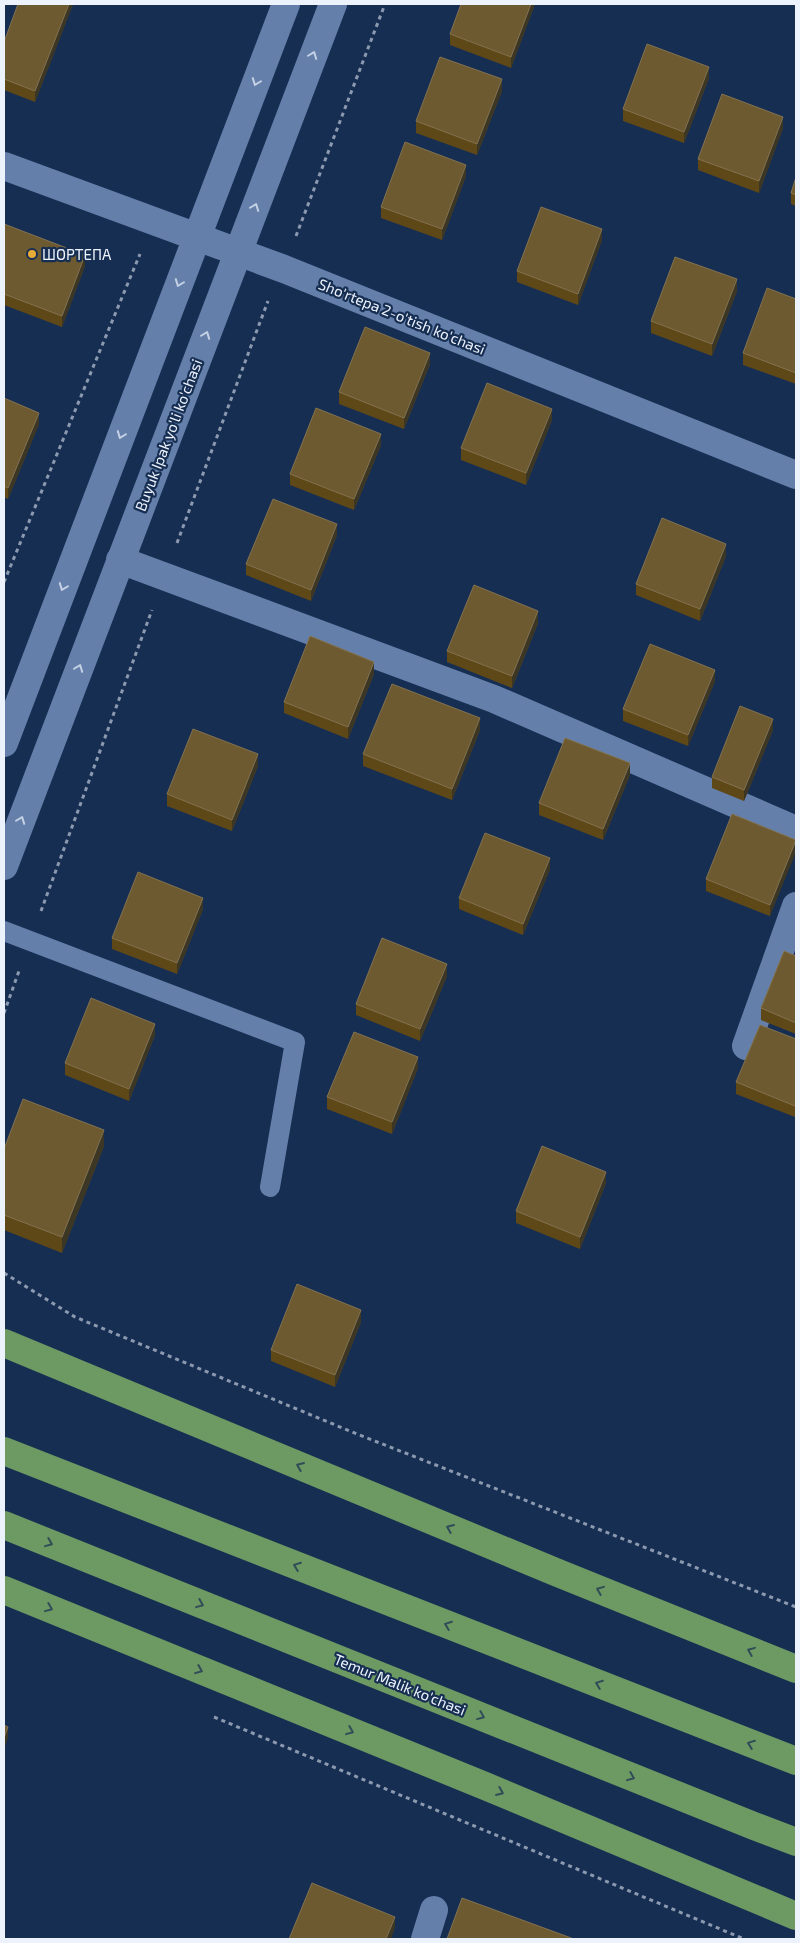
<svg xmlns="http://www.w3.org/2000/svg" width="800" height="1943" font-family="'Exo 2',sans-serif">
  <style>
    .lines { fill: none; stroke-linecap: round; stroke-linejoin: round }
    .path { stroke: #8c9ab0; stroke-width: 3; stroke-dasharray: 4 4; stroke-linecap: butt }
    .lane { stroke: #647fa9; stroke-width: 20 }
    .street { stroke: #647fa9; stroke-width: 28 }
    .secondary { stroke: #647fa9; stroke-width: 28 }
    .highway { stroke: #6d9962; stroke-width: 28 }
    .wall { fill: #5f4817 }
    .shaded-wall { fill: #3c3625 }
    .building { fill: #6e5a30; stroke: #827250 }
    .oneway { stroke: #c4d0e4 }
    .oneway2 { stroke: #314e58 }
    .poi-dot { fill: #e8ab37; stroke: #172e53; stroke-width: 2 }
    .labels { text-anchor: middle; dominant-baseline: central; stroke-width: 4.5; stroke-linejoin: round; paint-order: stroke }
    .poi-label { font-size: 15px; fill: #edf3fd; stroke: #172e53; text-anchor: start }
    .street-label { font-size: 15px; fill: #edf3fd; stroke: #172e53 }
  </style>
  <rect width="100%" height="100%" fill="#172e53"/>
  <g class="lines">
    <g class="path">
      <polyline points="296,236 385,4"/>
      <polyline points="177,543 268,301"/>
      <polyline points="4,582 140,254"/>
      <polyline points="41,911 152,610"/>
      <polyline points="4,1013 19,971"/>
      <polyline points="4,1273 75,1317 357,1434 796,1607"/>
      <polyline points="214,1717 744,1939"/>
    </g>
    <polyline class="lane" points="4,931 295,1042 270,1187"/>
    <g class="street">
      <polyline points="4,166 284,269 796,475"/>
      <polyline points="120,560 494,699 796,830"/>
      <polyline points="746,1046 796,906"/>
      <polyline points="425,1939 434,1910"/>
    </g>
    <g class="secondary">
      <polyline points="4,743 286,4"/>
      <polyline points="4,866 333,4"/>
    </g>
    <g class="highway">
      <polyline points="4,1343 558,1573 796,1669"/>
      <polyline points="4,1451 796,1761"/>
      <polyline points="4,1525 754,1826 796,1842"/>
      <polyline points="4,1590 485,1786 796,1916"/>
    </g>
  </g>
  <g class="wall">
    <polygon points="73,4 35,102 4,90 4,42"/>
    <polygon points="535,4 511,68 450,45 450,34"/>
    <polygon points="709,78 684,143 623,121 623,109"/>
    <polygon points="502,91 477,155 416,133 416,121"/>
    <polygon points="783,128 759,193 698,170 698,159"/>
    <polygon points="466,176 442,240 381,218 381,207"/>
    <polygon points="796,177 796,206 791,204 791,193"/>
    <polygon points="4,224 85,266 62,327 4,305"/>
    <polygon points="602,240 578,305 517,282 517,271"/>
    <polygon points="737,291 712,356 651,333 651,321"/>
    <polygon points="796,299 796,384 743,365 743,353"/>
    <polygon points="430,364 404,429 339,404 339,392"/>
    <polygon points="4,398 39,424 8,499 4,497"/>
    <polygon points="552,420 526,485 461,460 461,448"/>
    <polygon points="381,445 354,510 290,485 290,474"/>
    <polygon points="337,535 311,601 246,575 246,564"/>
    <polygon points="726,556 700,621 636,595 636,584"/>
    <polygon points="538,623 512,688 447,662 447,651"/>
    <polygon points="374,674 348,739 284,713 284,702"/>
    <polygon points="715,681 688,746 623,721 623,709"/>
    <polygon points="480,730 452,800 363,766 363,754"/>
    <polygon points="773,730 744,801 712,788 712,777"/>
    <polygon points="258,766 232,831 167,806 167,794"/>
    <polygon points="630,775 603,840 539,815 539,803"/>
    <polygon points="796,840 770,916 706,891 706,879"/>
    <polygon points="550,869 523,935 459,909 459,898"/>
    <polygon points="203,909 177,974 112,949 112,938"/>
    <polygon points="796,956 796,1034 761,1020 761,1008"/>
    <polygon points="447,976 420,1041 356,1015 356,1004"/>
    <polygon points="155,1035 129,1101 65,1075 65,1063"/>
    <polygon points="796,1039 796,1114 795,1117 736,1094 736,1082"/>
    <polygon points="418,1068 392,1134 327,1109 327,1097"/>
    <polygon points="104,1146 62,1253 4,1230 4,1149"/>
    <polygon points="606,1183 580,1249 516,1223 516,1211"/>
    <polygon points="361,1322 335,1387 271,1361 271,1350"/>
  </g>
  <g class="shaded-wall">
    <polygon points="69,4 73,4 35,102 35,91"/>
    <polygon points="531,4 535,4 511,68 511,57"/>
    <polygon points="709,67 709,78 684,143 684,132"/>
    <polygon points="502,79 502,91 477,155 477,144"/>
    <polygon points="783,117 783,128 759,193 759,181"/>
    <polygon points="466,165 466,176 442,240 442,229"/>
    <polygon points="602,229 602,240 578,305 578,294"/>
    <polygon points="85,255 85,266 62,327 62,316"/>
    <polygon points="737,279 737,291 712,356 712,344"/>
    <polygon points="430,353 430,364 404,429 404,418"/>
    <polygon points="552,409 552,420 526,485 526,473"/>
    <polygon points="39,413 39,424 8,499 8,488"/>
    <polygon points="381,434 381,445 354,510 354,499"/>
    <polygon points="337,524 337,535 311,601 311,590"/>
    <polygon points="726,544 726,556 700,621 700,609"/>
    <polygon points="538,611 538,623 512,688 512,676"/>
    <polygon points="374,662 374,674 348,739 348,727"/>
    <polygon points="715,670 715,681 688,746 688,735"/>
    <polygon points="480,718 480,730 452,800 452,789"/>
    <polygon points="773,719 773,730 744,801 744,790"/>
    <polygon points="258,754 258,766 232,831 232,820"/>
    <polygon points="630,763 630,775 603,840 603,829"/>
    <polygon points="796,841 796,852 770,916 770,905"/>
    <polygon points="550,858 550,869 523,935 523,924"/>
    <polygon points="203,898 203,909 177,974 177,963"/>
    <polygon points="447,964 447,976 420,1041 420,1029"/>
    <polygon points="155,1024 155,1035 129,1101 129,1089"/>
    <polygon points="418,1057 418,1068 392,1134 392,1122"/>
    <polygon points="796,1102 796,1114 795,1117 795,1106"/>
    <polygon points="104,1130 104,1146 62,1253 62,1237"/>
    <polygon points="606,1172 606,1183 580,1249 580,1237"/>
    <polygon points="361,1310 361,1322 335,1387 335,1375"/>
    <polygon points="8,1727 8,1738 4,1749 4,1738"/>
    <polygon points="395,1917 395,1928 391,1939 386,1939"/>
  </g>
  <g class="building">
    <polygon points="18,4 69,4 35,91 4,79 4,42"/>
    <polygon points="461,4 531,4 511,57 450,34"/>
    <polygon points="647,44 709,67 684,132 623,109"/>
    <polygon points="440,57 502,79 477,144 416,121"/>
    <polygon points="722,94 783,117 759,181 698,159"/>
    <polygon points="405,142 466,165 442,229 381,207"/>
    <polygon points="796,177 796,195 791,193"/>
    <polygon points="541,207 602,229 578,294 517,271"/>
    <polygon points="4,224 85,255 62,316 4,294"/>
    <polygon points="675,257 737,279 712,344 651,321"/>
    <polygon points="767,288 796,299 796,373 743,353"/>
    <polygon points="365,327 430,353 404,418 339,392"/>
    <polygon points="487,383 552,409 526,473 461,448"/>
    <polygon points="4,398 39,413 8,488 4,486"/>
    <polygon points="316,408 381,434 354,499 290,474"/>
    <polygon points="273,499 337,524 311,590 246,564"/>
    <polygon points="662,518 726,544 700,609 636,584"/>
    <polygon points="474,585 538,611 512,676 447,651"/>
    <polygon points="310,636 374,662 348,727 284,702"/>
    <polygon points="650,644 715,670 688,735 623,709"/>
    <polygon points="392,684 480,718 452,789 363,754"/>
    <polygon points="740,706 773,719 744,790 712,777"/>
    <polygon points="193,729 258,754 232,820 167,794"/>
    <polygon points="565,738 630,763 603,829 539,803"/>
    <polygon points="732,814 796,840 770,905 706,879"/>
    <polygon points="485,833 550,858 523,924 459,898"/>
    <polygon points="138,872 203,898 177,963 112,938"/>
    <polygon points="382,938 447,964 420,1029 356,1004"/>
    <polygon points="784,951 796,956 796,1023 761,1008"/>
    <polygon points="91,998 155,1024 129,1089 65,1063"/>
    <polygon points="760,1025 796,1039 796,1102 795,1106 736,1082"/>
    <polygon points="354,1032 418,1057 392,1122 327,1097"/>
    <polygon points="23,1099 104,1130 62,1237 4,1215 4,1149"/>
    <polygon points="542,1146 606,1172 580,1237 516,1211"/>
    <polygon points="297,1284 361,1310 335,1375 271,1350"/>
    <polygon points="4,1725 8,1727 4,1738"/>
    <polygon points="312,1883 395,1917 386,1939 289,1939"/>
    <polygon points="462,1898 574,1939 447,1939"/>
  </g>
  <defs><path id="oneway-chevron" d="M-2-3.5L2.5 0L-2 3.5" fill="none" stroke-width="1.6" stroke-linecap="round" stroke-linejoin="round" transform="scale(1.25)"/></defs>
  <g class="oneway">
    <use href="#oneway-chevron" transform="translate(313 55) rotate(-69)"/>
    <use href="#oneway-chevron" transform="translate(256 82) rotate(111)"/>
    <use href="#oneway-chevron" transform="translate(255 207) rotate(-69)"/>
    <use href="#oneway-chevron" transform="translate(179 283) rotate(111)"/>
    <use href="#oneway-chevron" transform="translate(206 335) rotate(-69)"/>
    <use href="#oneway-chevron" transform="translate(121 435) rotate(111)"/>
    <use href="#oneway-chevron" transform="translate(63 587) rotate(111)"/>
    <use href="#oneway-chevron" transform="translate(79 668) rotate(-69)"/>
    <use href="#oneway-chevron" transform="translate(21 820) rotate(-69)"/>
  </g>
  <g class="oneway2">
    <use href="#oneway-chevron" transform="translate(300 1466) rotate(-157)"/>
    <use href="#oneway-chevron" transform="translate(450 1528) rotate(-157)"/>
    <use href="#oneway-chevron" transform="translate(49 1543) rotate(22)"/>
    <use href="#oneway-chevron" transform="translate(297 1566) rotate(-159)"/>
    <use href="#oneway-chevron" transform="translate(600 1590) rotate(-158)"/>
    <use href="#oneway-chevron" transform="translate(200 1604) rotate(22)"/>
    <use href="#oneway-chevron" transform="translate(49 1608) rotate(22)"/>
    <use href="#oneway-chevron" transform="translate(448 1625) rotate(-159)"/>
    <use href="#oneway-chevron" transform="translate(751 1651) rotate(-158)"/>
    <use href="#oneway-chevron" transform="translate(199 1670) rotate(22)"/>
    <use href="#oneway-chevron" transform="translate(599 1684) rotate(-159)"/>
    <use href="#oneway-chevron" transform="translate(481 1716) rotate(22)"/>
    <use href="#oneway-chevron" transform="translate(350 1731) rotate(22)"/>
    <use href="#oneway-chevron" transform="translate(751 1744) rotate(-159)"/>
    <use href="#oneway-chevron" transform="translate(631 1777) rotate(22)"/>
    <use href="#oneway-chevron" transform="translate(500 1792) rotate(23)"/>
  </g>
  <circle class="poi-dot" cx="32" cy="254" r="5"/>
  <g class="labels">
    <g class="poi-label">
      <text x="42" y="254">ШОРТЕПА</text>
    </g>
    <g class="street-label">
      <text transform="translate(402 316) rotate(22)">Sho'rtepa 2-o'tish ko'chasi</text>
      <text transform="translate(168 435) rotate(-69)">Buyuk Ipak yo'li ko'chasi</text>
      <text transform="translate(400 1684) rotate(22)">Temur Malik ko'chasi</text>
    </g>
  </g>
  <rect width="800" height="1943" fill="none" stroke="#edf3fd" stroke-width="10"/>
</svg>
